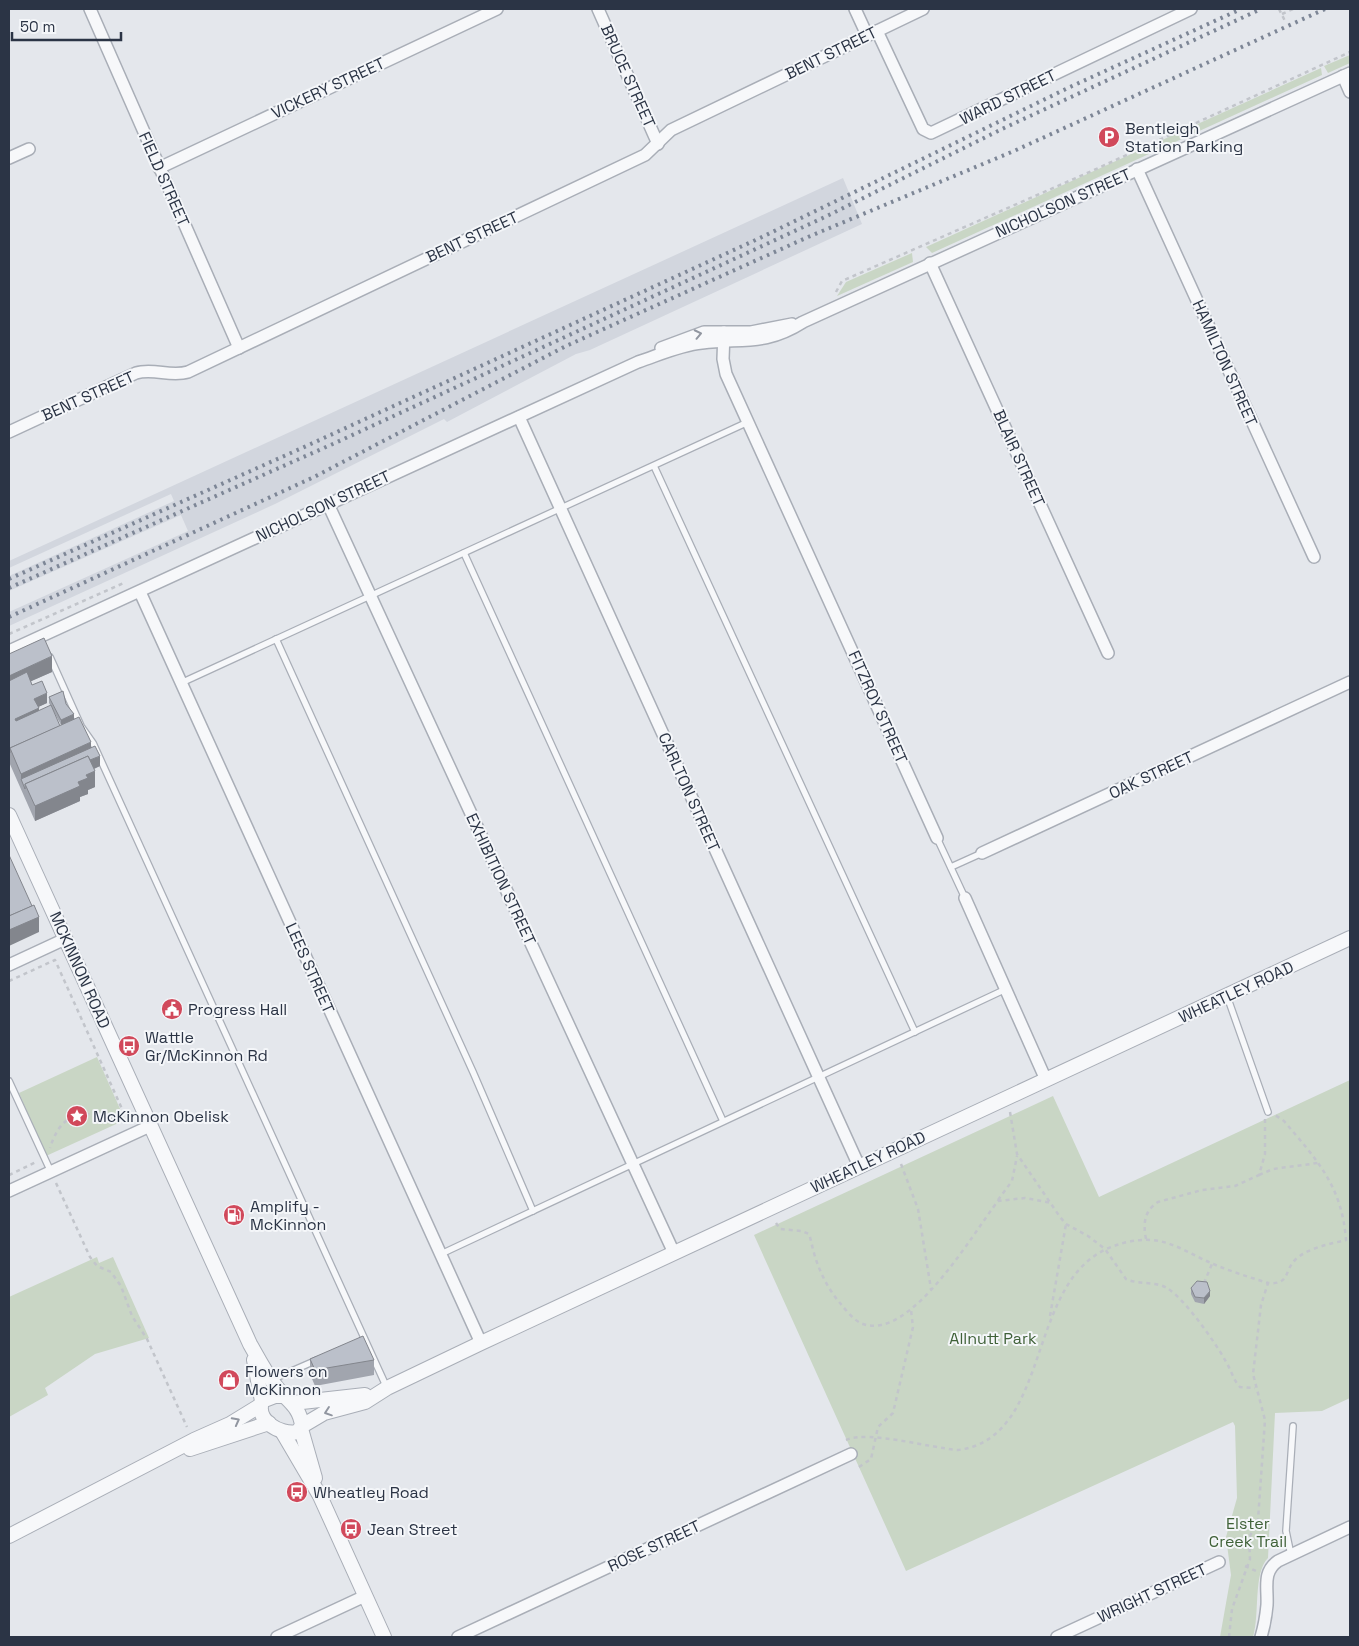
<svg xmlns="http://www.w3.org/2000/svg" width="1359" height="1646" font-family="'Space Grotesk',sans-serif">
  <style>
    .built { fill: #d2d6de }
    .green { fill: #c9d6c5 }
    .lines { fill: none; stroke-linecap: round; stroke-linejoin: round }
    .service-casing { stroke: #a9aeb7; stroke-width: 8 }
    .minor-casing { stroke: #a9aeb7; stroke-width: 14 }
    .tertiary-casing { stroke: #a9aeb7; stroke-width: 16 }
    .path { stroke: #c2c5cb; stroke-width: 2.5; stroke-dasharray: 4 4; stroke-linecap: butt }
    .service { stroke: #f7f8fa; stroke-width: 5.5 }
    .minor { stroke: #f7f8fa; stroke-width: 11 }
    .tertiary { stroke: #f7f8fa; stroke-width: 14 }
    .rail { stroke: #7d8696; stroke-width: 4; stroke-dasharray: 2.5 5; stroke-linecap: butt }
    .wall { fill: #a1a5ae }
    .shaded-wall { fill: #83868d }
    .building { fill: #bbc0ca; stroke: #83868d }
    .oneway { stroke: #9196a0 }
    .labels { text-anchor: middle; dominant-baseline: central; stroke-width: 4; stroke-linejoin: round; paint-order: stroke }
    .street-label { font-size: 16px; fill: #2b3445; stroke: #f4f6f9 }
    .poi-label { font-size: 16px; fill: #2b3445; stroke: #f4f6f9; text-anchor: start }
    .park-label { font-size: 16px; fill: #3f6138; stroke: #f4f6f9 }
  </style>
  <rect width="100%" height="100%" fill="#e4e7ec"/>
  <polygon class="built" points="843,178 862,224 590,350 576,354 447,422 444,419 275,504 9,626 9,612 188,531 181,515 9,591 9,576 174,501 171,494 9,568 9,561"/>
  <g class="green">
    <polygon points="1350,55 1350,63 1328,73 1324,66"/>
    <polygon points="1321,68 1322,75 932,253 926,247"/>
    <polygon points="912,253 913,262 837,296 846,282"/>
    <polygon points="97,1057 125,1120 46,1156 19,1093"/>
    <path d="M1350,1080V1398L1322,1411L1275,1413L1268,1558C1253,1573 1260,1614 1253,1637H1220L1231,1575L1226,1537L1237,1498L1235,1426L1233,1422L906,1571L754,1235L1053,1096L1099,1197Z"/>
    <polygon points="97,1257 99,1263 113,1257 149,1338 95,1354 45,1388 48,1395 9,1417 9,1297"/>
  </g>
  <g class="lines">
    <g class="service-casing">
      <g id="service">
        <polyline points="654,466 915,1032"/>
        <polyline points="464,553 723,1121"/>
        <polyline points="276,639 473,1072 533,1211"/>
        <polyline points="50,657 81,726 93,743 387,1388"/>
        <polyline points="181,683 748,422"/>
        <polyline points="937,838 965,898"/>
        <polyline points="951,867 982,853"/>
        <polyline points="1227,996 1268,1112"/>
        <polyline points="9,1081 51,1172"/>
        <polyline points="441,1254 1006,989"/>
        <polyline points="271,1380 317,1360"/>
        <polyline points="1291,1555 1286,1531 1293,1426"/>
      </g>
    </g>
    <g class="minor-casing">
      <g id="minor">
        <polyline points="90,9 239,348"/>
        <polyline points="598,9 658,144"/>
        <polyline points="855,9 867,35"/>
        <polyline points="877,31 923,129 931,133 1191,9"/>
        <polyline points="1343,76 1350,92"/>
        <polyline points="9,158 29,149"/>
        <polyline points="159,168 497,9"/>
        <polyline points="1137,169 1314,557"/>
        <polyline points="930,263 1108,653"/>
        <polyline points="724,332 723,359 726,374 937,838"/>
        <polyline points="661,348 704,332 751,332 792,324"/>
        <polyline points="519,417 859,1166"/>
        <path d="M9,432L136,373C153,368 171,377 188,372L645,155L671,130L923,9"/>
        <polyline points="328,504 674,1253"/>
        <polyline points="140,592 481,1343"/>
        <path d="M9,651L638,362C659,355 680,345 702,343C743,338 765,346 803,322L1350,73"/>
        <polyline points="982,853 1350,682"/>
        <polyline points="965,898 1046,1080"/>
        <polyline points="9,965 65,939"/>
        <polyline points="9,1191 150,1126"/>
        <polyline points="277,1637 365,1596"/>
        <polyline points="458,1637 851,1454"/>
        <polyline points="1057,1637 1219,1562"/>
        <path d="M1261,1637C1264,1627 1266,1616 1267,1605C1268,1588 1262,1572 1278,1561L1350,1527"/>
      </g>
    </g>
    <g class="tertiary-casing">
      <g id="tertiary">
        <path d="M9,815L250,1344C258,1358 265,1372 275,1385C285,1400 300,1405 302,1426L297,1432C280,1435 255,1421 262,1401L275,1396H283"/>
        <polyline points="254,1360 262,1401"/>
        <polyline points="293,1403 365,1395"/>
        <polyline points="302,1426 324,1413 365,1402 387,1388 481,1343 1350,938"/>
        <polyline points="301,1429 315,1478"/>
        <polyline points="283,1433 320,1496 384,1637"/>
        <polyline points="190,1449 269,1423"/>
        <polyline points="9,1536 194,1440 230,1424 261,1405"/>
      </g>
    </g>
    <g class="path">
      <polyline points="1279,9 1286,23"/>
      <polyline points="1282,14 1293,9"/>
      <polyline points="836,292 842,281 1094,170 1350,52"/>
      <polyline points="9,634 126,582"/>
      <path d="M9,981L55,960L127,1120C91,1114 64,1103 50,1148"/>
      <path d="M1010,1112L1017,1154L1060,1217L1066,1224L1088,1236L1105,1249L1126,1279C1139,1285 1155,1281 1167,1288C1184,1298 1215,1342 1225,1360C1231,1369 1233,1380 1240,1387L1255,1388"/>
      <polyline points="901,1164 918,1209 931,1289"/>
      <polyline points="9,1175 36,1162"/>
      <polyline points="1259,1175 1273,1169 1318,1163"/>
      <polyline points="56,1183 90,1257 97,1266 111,1272 121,1286 132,1316 147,1339 187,1427"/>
      <polyline points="998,1200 1012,1181 1017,1156"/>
      <path d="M776,1223L780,1229L802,1231L809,1234C811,1240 812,1246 814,1253C819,1271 828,1289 840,1303C846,1310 854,1321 863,1324C911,1341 973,1233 998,1201L1025,1198L1052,1203"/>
      <path d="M1146,1239C1143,1224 1144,1211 1158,1202L1202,1190L1235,1186L1259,1175L1265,1154V1119"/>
      <polyline points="1204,1283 1212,1264"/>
      <polyline points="1050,1316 1066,1224"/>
      <path d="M846,1440C868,1430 931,1448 958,1450C1054,1438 1024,1277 1114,1246C1125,1242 1138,1239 1151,1240C1172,1241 1192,1255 1211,1263C1229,1271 1249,1277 1268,1283"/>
      <polyline points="859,1467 871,1459 878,1427 893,1413 913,1327 911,1310"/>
      <polyline points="1245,1566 1256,1571"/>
      <path d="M1229,1637L1232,1609L1250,1559L1249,1538L1258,1520L1265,1420L1253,1374L1261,1305L1268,1283C1290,1285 1284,1271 1295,1260C1307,1248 1330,1244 1346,1240C1342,1186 1317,1160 1284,1121L1275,1115"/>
    </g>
    <use href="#service" class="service"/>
    <use href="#minor" class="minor"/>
    <use href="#tertiary" class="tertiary"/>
    <g class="rail">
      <polyline points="9,579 302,448 760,238 1070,87 1241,9"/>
      <polyline points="9,588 335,443 719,266 827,216 1002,129 1261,9"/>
      <polyline points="9,617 314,477 566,346 808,237 1014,151 1325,9"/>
    </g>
  </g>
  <g class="wall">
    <polygon points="9,654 52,672 31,681 32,685 47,703 38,707 39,711 91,748 100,766 94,769 95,787 88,790 88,794 80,797 80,801 35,821 9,762"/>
    <polygon points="63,691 61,725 49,703 49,697"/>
    <polygon points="1191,1288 1210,1296 1204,1304 1195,1302 1191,1294"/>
    <polygon points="310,1359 374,1360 374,1375 315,1386 310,1374"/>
  </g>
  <g class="shaded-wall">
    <polygon points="52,656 52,672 9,691 9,676"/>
    <polygon points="47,693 47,703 34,709 34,699"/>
    <polygon points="39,708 39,719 15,729 15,719"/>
    <polygon points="74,714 74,720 61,725 61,720"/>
    <polygon points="91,742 91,758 25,784 21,779 21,774"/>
    <polygon points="100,756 100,766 31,797 27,788"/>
    <polygon points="95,771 95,787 88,790 88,794 80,797 80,801 35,821 35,806 78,782 86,775"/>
    <polygon points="39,917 39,932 9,946 9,921"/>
    <polygon points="1210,1291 1210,1296 1204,1304 1204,1298"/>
  </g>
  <g class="building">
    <polygon points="44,638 52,656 9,676 9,654"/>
    <polygon points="27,672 32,685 42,681 47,693 34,699 39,708 15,719 16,721 51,705 60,726 10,748 10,753 9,752 9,681"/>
    <polygon points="63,691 66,704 74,714 61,720 49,697"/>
    <polygon points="79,717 91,742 21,774 10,748"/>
    <polygon points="95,746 100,756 90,760 88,756 25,784 25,789 21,779"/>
    <polygon points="88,756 95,771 86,775 88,778 78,782 80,786 35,806 25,784"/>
    <polygon points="9,855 32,906 9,916"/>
    <polygon points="34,905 39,917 9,930 9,916"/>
    <polygon points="1197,1281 1207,1282 1210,1291 1204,1298 1195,1297 1191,1288"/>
    <polygon points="363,1336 374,1360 315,1370 310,1359"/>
  </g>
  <defs><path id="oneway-chevron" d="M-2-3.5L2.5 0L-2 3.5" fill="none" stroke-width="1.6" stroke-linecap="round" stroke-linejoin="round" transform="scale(1.25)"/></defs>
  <g class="oneway">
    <use href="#oneway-chevron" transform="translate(698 334) rotate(-12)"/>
    <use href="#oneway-chevron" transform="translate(328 1412) rotate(161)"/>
    <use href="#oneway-chevron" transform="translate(236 1421) rotate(-28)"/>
  </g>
  <defs>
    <g id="parking-disc" transform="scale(1.125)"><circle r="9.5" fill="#d1495b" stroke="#f4f6f9"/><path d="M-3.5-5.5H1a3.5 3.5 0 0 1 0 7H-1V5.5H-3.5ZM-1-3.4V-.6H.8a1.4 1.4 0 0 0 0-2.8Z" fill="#fff"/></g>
    <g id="civic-disc" transform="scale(1.125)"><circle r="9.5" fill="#d1495b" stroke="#f4f6f9"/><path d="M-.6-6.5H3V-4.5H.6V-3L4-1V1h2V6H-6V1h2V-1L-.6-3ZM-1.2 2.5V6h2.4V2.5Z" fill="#fff"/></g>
    <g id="bus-disc" transform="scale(1.125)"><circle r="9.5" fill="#d1495b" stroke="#f4f6f9"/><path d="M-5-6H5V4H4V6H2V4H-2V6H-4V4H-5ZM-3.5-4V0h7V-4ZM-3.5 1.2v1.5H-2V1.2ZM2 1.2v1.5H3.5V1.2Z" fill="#fff"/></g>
    <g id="sight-disc" transform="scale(1.125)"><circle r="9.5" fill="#d1495b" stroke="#f4f6f9"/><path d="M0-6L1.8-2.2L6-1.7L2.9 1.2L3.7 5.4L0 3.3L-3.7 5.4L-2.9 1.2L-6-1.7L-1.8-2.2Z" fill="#fff"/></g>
    <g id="fuel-disc" transform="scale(1.125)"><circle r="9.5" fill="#d1495b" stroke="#f4f6f9"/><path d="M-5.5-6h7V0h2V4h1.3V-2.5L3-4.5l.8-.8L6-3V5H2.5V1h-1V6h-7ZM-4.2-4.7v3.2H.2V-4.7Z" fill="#fff"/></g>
    <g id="shop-disc" transform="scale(1.125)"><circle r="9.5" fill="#d1495b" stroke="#f4f6f9"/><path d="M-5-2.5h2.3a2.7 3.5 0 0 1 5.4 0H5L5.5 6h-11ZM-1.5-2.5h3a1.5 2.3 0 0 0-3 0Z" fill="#fff"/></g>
  </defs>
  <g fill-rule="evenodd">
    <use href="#parking-disc" x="1109" y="137"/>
    <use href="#civic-disc" x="172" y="1009"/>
    <use href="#bus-disc" x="129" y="1046"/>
    <use href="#sight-disc" x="77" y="1116"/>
    <use href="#fuel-disc" x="234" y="1215"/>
    <use href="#shop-disc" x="229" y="1380"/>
    <use href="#bus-disc" x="297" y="1492"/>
    <use href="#bus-disc" x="351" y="1529"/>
  </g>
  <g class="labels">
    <g class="street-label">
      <text transform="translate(831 53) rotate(-26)">BENT STREET</text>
      <text transform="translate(628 76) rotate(66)">BRUCE STREET</text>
      <text transform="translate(328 88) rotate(-25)">VICKERY STREET</text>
      <text transform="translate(1008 97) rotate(-26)">WARD STREET</text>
      <text transform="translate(164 179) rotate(66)">FIELD STREET</text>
      <text transform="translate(1063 203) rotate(-24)">NICHOLSON STREET</text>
      <text transform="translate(472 237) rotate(-25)">BENT STREET</text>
      <text transform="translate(1225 363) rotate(66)">HAMILTON STREET</text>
      <text transform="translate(88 396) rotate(-24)">BENT STREET</text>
      <text transform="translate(1019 458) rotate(66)">BLAIR STREET</text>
      <text transform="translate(323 506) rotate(-25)">NICHOLSON STREET</text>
      <text transform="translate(878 707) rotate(66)">FITZROY STREET</text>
      <text transform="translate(1151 775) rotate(-25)">OAK STREET</text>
      <text transform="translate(689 792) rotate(66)">CARLTON STREET</text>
      <text transform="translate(501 879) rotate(65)">EXHIBITION STREET</text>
      <text transform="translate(310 968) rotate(66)">LEES STREET</text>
      <text transform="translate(80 970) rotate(66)">MCKINNON ROAD</text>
      <text transform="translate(1236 992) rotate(-25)">WHEATLEY ROAD</text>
      <text transform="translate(868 1162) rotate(-25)">WHEATLEY ROAD</text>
      <text transform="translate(654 1546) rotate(-25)">ROSE STREET</text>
      <text transform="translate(1152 1593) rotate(-25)">WRIGHT STREET</text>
    </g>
    <g class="poi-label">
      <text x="1125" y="128">Bentleigh<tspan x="1125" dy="18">Station Parking</tspan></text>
      <text x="188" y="1009">Progress Hall</text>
      <text x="145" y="1037">Wattle<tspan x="145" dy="18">Gr/McKinnon Rd</tspan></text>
      <text x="93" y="1116">McKinnon Obelisk</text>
      <text x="250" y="1206">Amplify -<tspan x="250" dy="18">McKinnon</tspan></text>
      <text x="245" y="1371">Flowers on<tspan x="245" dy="18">McKinnon</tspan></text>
      <text x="313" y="1492">Wheatley Road</text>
      <text x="367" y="1529">Jean Street</text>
    </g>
    <g class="park-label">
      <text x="993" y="1338">Allnutt Park</text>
      <text x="1248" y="1523">Elster<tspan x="1248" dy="18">Creek Trail</tspan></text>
    </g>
  </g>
  <rect width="1359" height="1646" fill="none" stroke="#2b3445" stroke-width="20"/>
  <path d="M12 32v8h109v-8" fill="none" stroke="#2b3445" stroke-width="2.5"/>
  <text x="20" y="32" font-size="15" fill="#2b3445" stroke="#f4f6f9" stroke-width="4" paint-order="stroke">50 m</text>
</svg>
